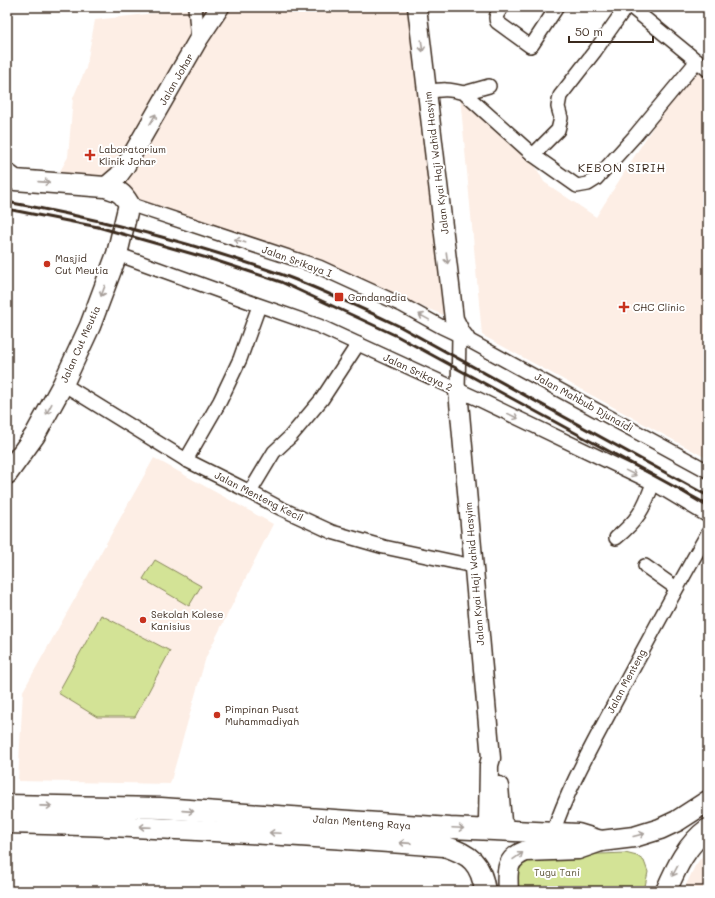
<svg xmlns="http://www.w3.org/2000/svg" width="715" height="898" font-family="Mali,sans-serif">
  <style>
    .built { fill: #fdeee5 }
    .green { fill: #d3e396; stroke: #87865a }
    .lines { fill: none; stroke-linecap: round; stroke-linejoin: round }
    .street-casing { stroke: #3b2a1e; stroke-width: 16 }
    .secondary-casing { stroke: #3b2a1e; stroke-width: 21 }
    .primary-casing { stroke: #3b2a1e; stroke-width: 23 }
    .street { stroke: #fff; stroke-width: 13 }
    .secondary { stroke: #fff; stroke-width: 18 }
    .primary { stroke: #fff; stroke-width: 20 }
    .rail { stroke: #3b2a1e; stroke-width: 3 }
    .oneway { stroke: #a79f9a }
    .poi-dot { fill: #c8321e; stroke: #fff; stroke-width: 1.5 }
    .labels { text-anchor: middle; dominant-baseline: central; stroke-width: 4; stroke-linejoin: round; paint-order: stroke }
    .street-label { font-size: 10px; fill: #3b2a1e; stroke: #fff }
    .poi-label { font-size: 10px; fill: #3b2a1e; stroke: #fff; text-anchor: start }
    .park-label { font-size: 10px; fill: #61583c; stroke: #fff }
    .quarter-label { font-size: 12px; letter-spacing: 1px; fill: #3b2a1e; stroke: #fff }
  </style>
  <rect width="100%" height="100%" fill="#fff"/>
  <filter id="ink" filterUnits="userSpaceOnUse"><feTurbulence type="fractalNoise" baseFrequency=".025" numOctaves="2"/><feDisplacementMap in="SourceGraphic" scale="8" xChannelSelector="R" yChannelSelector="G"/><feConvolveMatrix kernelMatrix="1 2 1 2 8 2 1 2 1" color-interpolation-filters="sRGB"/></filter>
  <g filter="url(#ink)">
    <g class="built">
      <polygon points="189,7 413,7 422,69 444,315 273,249 59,173 68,157 73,98 86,68 95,20 189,9"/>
      <polygon points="696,59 708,68 708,459 482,335 460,96 520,138 544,182 596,217"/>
      <polygon points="154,458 273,524 206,657 170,784 18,781 23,691"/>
      <polygon points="708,849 708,891 683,891 695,866"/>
    </g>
    <g class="green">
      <polygon points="155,560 201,586 189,606 143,579"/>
      <polygon points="101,615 170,651 135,717 97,717 58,693"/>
      <polygon points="542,852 601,854 625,853 637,856 644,861 648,872 644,891 513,891 513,868"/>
    </g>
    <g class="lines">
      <g class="street-casing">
        <g id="street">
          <polyline points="195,7 198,40"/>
          <path d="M502,7C499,12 494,16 497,22L530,46L532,45L557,7"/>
          <polyline points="631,7 708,70"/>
          <path d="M427,92C443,89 449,89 464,93L533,155L577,186L588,184L596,179L634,137L697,61"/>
          <polyline points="464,93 489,86"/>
          <polyline points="533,155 558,130 561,118 558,107 560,96 595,51 626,7"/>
          <polyline points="129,204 319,267 402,305 442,327 459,335 708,471"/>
          <polyline points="117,254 247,301 319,326 478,399 653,483 708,516"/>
          <polyline points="63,384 186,460 250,492 280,508 332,532 384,547 473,566"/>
          <polyline points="458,391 459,335"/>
          <polyline points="186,460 220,401 240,359 259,306"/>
          <polyline points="250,492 274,452 290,437 322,399 358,344"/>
          <path d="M616,538C637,521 644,509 653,483"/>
          <polyline points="645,566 676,588"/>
          <path d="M553,833C568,788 591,748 613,706C644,648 675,590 708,533"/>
        </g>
      </g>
      <g class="secondary-casing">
        <g id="secondary">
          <polyline points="417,7 454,319 461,333 465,338"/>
          <polyline points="105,187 119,175 125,167 198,40 220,7"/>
          <polyline points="458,391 491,758 489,765 488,822 484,830"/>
          <polyline points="499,786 502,822 508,830"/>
        </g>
      </g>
      <g class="primary-casing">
        <g id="primary">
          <path d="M7,174L15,180L105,187C118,191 122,192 129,204L117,254L90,326L63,384L35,435L7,474"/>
          <polyline points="7,805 161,808 450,828 578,834 601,841 634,837 660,829 677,821 708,801"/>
          <path d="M7,823C153,826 298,835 444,846C470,854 481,863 485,891"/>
          <path d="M508,891C507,872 505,859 526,851L578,849L601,841"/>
          <path d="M666,891C676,868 687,844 708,829"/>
        </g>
      </g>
      <use href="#street" class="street"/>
      <use href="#secondary" class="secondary"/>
      <use href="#primary" class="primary"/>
      <g class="rail">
        <path d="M7,202C101,219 193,243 283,275C323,290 361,308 399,326L708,496"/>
        <polyline points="7,209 98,227 214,260 281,282 397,336 708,505"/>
      </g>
    </g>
    <defs><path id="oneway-shaft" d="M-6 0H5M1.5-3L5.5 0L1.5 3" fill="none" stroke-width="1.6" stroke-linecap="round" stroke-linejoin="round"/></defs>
    <g class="oneway">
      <use href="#oneway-shaft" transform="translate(422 46) rotate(83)"/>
      <use href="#oneway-shaft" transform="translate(153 119) rotate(-60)"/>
      <use href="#oneway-shaft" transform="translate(44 182) rotate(4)"/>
      <use href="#oneway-shaft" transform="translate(240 241) rotate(-162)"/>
      <use href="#oneway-shaft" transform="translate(447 258) rotate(83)"/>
      <use href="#oneway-shaft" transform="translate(103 291) rotate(111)"/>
      <use href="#oneway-shaft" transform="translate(424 317) rotate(-151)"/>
      <use href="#oneway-shaft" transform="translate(49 409) rotate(118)"/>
      <use href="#oneway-shaft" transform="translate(513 416) rotate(26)"/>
      <use href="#oneway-shaft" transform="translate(631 473) rotate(26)"/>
      <use href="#oneway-shaft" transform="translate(46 806) rotate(1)"/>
      <use href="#oneway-shaft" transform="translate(188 811) rotate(4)"/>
      <use href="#oneway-shaft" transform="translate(145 827) rotate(-178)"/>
      <use href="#oneway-shaft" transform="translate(458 828) rotate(3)"/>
      <use href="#oneway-shaft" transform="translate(275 833) rotate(-177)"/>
      <use href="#oneway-shaft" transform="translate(639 835) rotate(-14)"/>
      <use href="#oneway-shaft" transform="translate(405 843) rotate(-176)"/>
      <use href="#oneway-shaft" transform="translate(518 856) rotate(-35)"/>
      <use href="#oneway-shaft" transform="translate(675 871) rotate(118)"/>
    </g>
  </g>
  <g class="poi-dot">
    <path d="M88 149h4v4h4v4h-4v4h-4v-4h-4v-4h4z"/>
    <circle cx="47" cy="264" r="4"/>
    <rect x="334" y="292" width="10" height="10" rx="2"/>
    <path d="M622 301h4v4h4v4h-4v4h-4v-4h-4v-4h4z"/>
    <circle cx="143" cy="620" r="4"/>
    <circle cx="217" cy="715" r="4"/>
  </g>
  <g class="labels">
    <g class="street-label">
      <text transform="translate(176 79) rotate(-60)">Jalan Johar</text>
      <text transform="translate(436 163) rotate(-97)">Jalan Kyai Haji Wahid Hasyim</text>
      <text transform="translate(297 261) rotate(20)">Jalan Srikaya I</text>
      <text transform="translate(80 344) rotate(-66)">Jalan Cut Meutia</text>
      <text transform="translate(418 372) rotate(25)">Jalan Srikaya 2</text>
      <text transform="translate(584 402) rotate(29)">Jalan Mahbub Djunaidi</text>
      <text transform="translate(259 496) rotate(27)">Jalan Menteng Kecil</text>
      <text transform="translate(474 574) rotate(-95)">Jalan Kyai Haji Wahid Hasyim</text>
      <text transform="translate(626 681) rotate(-62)">Jalan Menteng</text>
      <text transform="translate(362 822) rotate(4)">Jalan Menteng Raya</text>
    </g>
    <g class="poi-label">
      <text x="99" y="149">Laboratorium<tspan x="99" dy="12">Klinik Johar</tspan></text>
      <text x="55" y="258">Masjid<tspan x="55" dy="12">Cut Meutia</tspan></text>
      <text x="348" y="297">Gondangdia</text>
      <text x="633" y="307">CHC Clinic</text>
      <text x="151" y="614">Sekolah Kolese<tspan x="151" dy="12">Kanisius</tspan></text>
      <text x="225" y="709">Pimpinan Pusat<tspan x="225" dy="12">Muhammadiyah</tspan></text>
    </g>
    <g class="park-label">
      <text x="557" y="872">Tugu Tani</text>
    </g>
    <g class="quarter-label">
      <text x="622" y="167">KEBON SIRIH</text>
    </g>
  </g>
  <rect width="715" height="898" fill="none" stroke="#fff" stroke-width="24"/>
  <rect x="12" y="12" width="691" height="874" fill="none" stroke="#3b2a1e" stroke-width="1.5" filter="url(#ink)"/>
  <path d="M569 36v6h84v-6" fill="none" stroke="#3b2a1e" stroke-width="2"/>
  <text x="575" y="36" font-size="12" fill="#3b2a1e" stroke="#ffffff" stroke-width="3" paint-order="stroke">50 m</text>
</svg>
